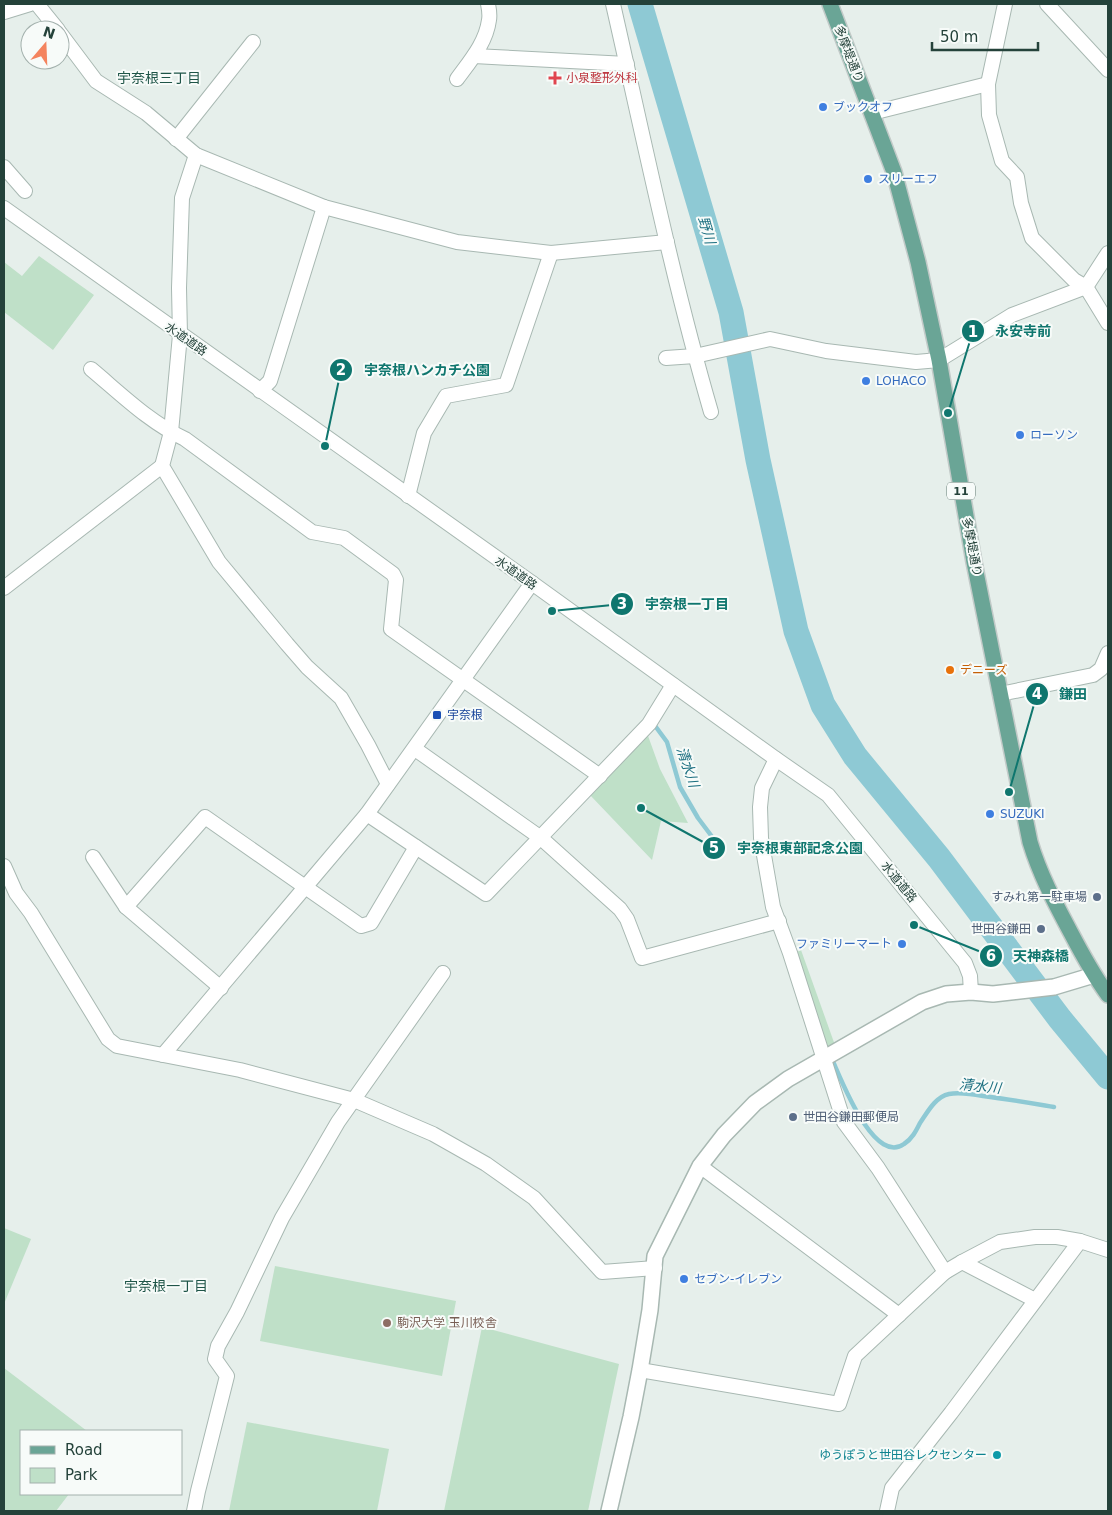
<svg xmlns="http://www.w3.org/2000/svg" width="1112" height="1515" font-family="'DejaVu Sans','Noto Sans JP',sans-serif">
  <style>
    .green { fill: #bfe0c8 }
    .lines { fill: none; stroke-linecap: round; stroke-linejoin: round }
    .stream { stroke: #8ec9d4; stroke-width: 4.5 }
    .river { stroke: #8ec9d4; stroke-width: 25 }
    .minor-casing { stroke: #a8b8b2; stroke-width: 16 }
    .tertiary-casing { stroke: #a8b8b2; stroke-width: 18 }
    .primary-casing { stroke: #c2cac8; stroke-width: 18 }
    .minor { stroke: #fff; stroke-width: 14 }
    .tertiary { stroke: #fff; stroke-width: 15 }
    .primary { stroke: #6aa596; stroke-width: 15 }
    .health-dot { fill: #e0444e; stroke: #f7fbf9; stroke-width: 2 }
    .shop-dot { fill: #3f7fe0; stroke: #f7fbf9; stroke-width: 2 }
    .food-dot { fill: #e8710a; stroke: #f7fbf9; stroke-width: 2 }
    .transit-dot { fill: #1a4fb4; stroke: #f7fbf9; stroke-width: 2 }
    .service-dot { fill: #5c6f8a; stroke: #f7fbf9; stroke-width: 2 }
    .education-dot { fill: #8d6e63; stroke: #f7fbf9; stroke-width: 2 }
    .culture-dot { fill: #0f9aa8; stroke: #f7fbf9; stroke-width: 2 }
    .labels { text-anchor: middle; dominant-baseline: central; stroke-width: 4; stroke-linejoin: round; paint-order: stroke }
    .shield { fill: #f7fbf9; stroke: #637a73; stroke-width: 1 }
    .shield-label { font-size: 11px; font-weight: bold; fill: #24423a }
    .street-label { font-size: 12px; fill: #24423a; stroke: #f7fbf9 }
    .health-label { font-size: 12px; fill: #be3a42; stroke: #f7fbf9; text-anchor: start }
    .shop-label { font-size: 12px; fill: #366cbe; stroke: #f7fbf9; text-anchor: start }
    .food-label { font-size: 12px; fill: #c56008; stroke: #f7fbf9; text-anchor: start }
    .transit-label { font-size: 12px; fill: #164399; stroke: #f7fbf9; text-anchor: start }
    .service-label { font-size: 12px; fill: #4e5e75; stroke: #f7fbf9; text-anchor: end }
    .education-label { font-size: 12px; fill: #785e54; stroke: #f7fbf9; text-anchor: start }
    .culture-label { font-size: 12px; fill: #0d838f; stroke: #f7fbf9; text-anchor: end }
    .neighbourhood-label { font-size: 14px; fill: #1f5548; stroke: #f7fbf9 }
    .water-label { font-size: 14px; font-style: italic; fill: #1c6f80; stroke: #f7fbf9 }
    .leader { fill: none; stroke: #0f766e; stroke-width: 2 }
    .callout-dot { fill: #0f766e; stroke: #f7fbf9; stroke-width: 2 }
    .mark-label { font-size: 15px; text-anchor: middle; font-weight: bold; fill: #fff }
    .callout-label { font-size: 14px; text-anchor: middle; font-weight: bold; fill: #0f766e; stroke: #f7fbf9; stroke-width: 4; stroke-linejoin: round; paint-order: stroke }
  </style>
  <rect width="100%" height="100%" fill="#e6efeb"/>
  <g class="green">
    <polygon points="39,256 94,295 53,350 4,312 4,262 22,276"/>
    <polygon points="647,733 660,769 688,823 661,821 652,860 590,795"/>
    <polygon points="801,950 836,1048 822,1057 791,955"/>
    <polygon points="4,1228 31,1239 4,1304"/>
    <polygon points="275,1266 456,1301 442,1376 260,1341"/>
    <polygon points="482,1327 619,1364 588,1511 444,1511"/>
    <polygon points="4,1368 87,1431 21,1431 21,1494 69,1494 56,1511 4,1511"/>
    <polygon points="247,1422 389,1449 377,1511 229,1511"/>
  </g>
  <g class="lines">
    <g class="stream">
      <polyline points="653,723 667,742 680,787 698,818 719,846"/>
      <path d="M831,1057C840,1076 873,1166 904,1144C912,1139 916,1131 920,1123C927,1113 935,1097 949,1094C960,1092 972,1094 983,1096C1007,1099 1030,1103 1054,1107"/>
    </g>
    <polyline class="river" points="640,4 731,312 758,460 796,631 823,705 855,756 939,858 1060,1019 1108,1077"/>
    <g class="minor-casing">
      <g id="minor">
        <polyline points="37,4 58,30"/>
        <path d="M613,4C644,140 672,278 711,412"/>
        <polyline points="1005,4 988,84 989,115 1002,161 1017,177 1021,203 1032,238 1074,280 1086,287 1108,323"/>
        <polyline points="1047,4 1108,70"/>
        <polyline points="4,12 30,4"/>
        <polyline points="60,33 96,81 146,113 196,155 324,207 457,242 551,253 667,242"/>
        <polyline points="474,56 627,64"/>
        <path d="M457,79C470,61 486,43 489,20C490,15 489,9 488,4"/>
        <polyline points="872,113 988,84"/>
        <polyline points="176,139 253,42"/>
        <polyline points="196,155 182,198 179,288 180,335 171,432 162,466 219,562 287,644 307,667 341,698 368,745 388,784"/>
        <polyline points="4,167 25,191"/>
        <polyline points="4,208 532,583 776,759 828,795 965,963 970,976 971,992"/>
        <polyline points="666,358 695,356 770,339 826,351 916,362 939,360 1012,315 1086,287 1108,253"/>
        <path d="M91,369C121,394 149,422 185,439L312,532L344,538L393,574L396,580L391,629L600,776"/>
        <polyline points="260,391 270,381 324,207"/>
        <polyline points="408,496 424,433 446,396 506,385 551,253"/>
        <polyline points="4,588 162,466"/>
        <polyline points="1000,694 1093,675 1101,669 1108,653"/>
        <polyline points="415,749 541,838 620,909 627,919 642,958 779,921"/>
        <polyline points="776,759 762,788 760,807 761,838 773,907 790,953 844,1122 878,1168 945,1272"/>
        <polyline points="367,814 486,894 649,724 673,685"/>
        <polyline points="93,857 126,907 221,988"/>
        <polyline points="4,866 16,893 31,913 108,1039 117,1046 240,1070 354,1100 433,1134 486,1164 534,1198 602,1272 655,1268"/>
        <polyline points="126,907 205,817 361,926 371,923 416,847"/>
        <polyline points="163,1055 367,814 532,583"/>
        <polyline points="700,1166 899,1315"/>
        <polyline points="962,1262 1035,1300"/>
        <polyline points="640,1370 839,1404 855,1356 945,1272 962,1262 1000,1242 1035,1237 1057,1237 1080,1241 1108,1250"/>
        <polyline points="194,1511 198,1491 227,1376 215,1359 218,1346 237,1312 282,1218 338,1122 443,973"/>
        <polyline points="887,1511 892,1488 951,1413 1080,1241"/>
      </g>
    </g>
    <g class="tertiary-casing">
      <polyline id="tertiary" points="609,1511 631,1417 640,1370 650,1310 655,1256 700,1166 724,1135 755,1103 788,1079 922,1002 946,994 971,992 993,994 1054,987 1094,975"/>
    </g>
    <g class="primary-casing">
      <path id="primary" d="M830,4L894,172L918,262L939,360L974,562L1030,842C1040,875 1055,903 1071,933C1082,954 1094,976 1108,995"/>
    </g>
    <use href="#minor" class="minor"/>
    <use href="#tertiary" class="tertiary"/>
    <use href="#primary" class="primary"/>
  </g>
  <path class="health-dot" d="M552.5 70.5h5v5h5v5h-5v5h-5v-5h-5v-5h5z"/>
  <g class="shop-dot">
    <circle cx="823" cy="107" r="5"/>
    <circle cx="868" cy="179" r="5"/>
    <circle cx="866" cy="381" r="5"/>
    <circle cx="1020" cy="435" r="5"/>
    <circle cx="990" cy="814" r="5"/>
    <circle cx="902" cy="944" r="5"/>
    <circle cx="684" cy="1279" r="5"/>
  </g>
  <circle class="food-dot" cx="950" cy="670" r="5"/>
  <rect class="transit-dot" x="432" y="710" width="10" height="10" rx="2.5"/>
  <g class="service-dot">
    <circle cx="1097" cy="897" r="5"/>
    <circle cx="1041" cy="929" r="5"/>
    <circle cx="793" cy="1117" r="5"/>
  </g>
  <circle class="education-dot" cx="387" cy="1323" r="5"/>
  <circle class="culture-dot" cx="997" cy="1455" r="5"/>
  <g class="labels">
    <rect class="shield" x="947" y="482.5" width="28" height="17" rx="4"/>
    <g class="shield-label">
      <text x="961" y="491">11</text>
    </g>
    <g class="street-label">
      <text transform="translate(849 54) rotate(69)">多摩堤通り</text>
      <text transform="translate(186 339) rotate(35)">水道道路</text>
      <text transform="translate(972 547) rotate(79)">多摩堤通り</text>
      <text transform="translate(516 573) rotate(35)">水道道路</text>
      <text transform="translate(899 882) rotate(51)">水道道路</text>
    </g>
    <g class="health-label">
      <text x="566" y="78">小泉整形外科</text>
    </g>
    <g class="shop-label">
      <text x="833" y="107">ブックオフ</text>
      <text x="878" y="179">スリーエフ</text>
      <text x="876" y="381">LOHACO</text>
      <text x="1030" y="435">ローソン</text>
      <text x="1000" y="814">SUZUKI</text>
      <text x="892" y="944" text-anchor="end">ファミリーマート</text>
      <text x="694" y="1279">セブン-イレブン</text>
    </g>
    <g class="food-label">
      <text x="960" y="670">デニーズ</text>
    </g>
    <g class="transit-label">
      <text x="447" y="715">宇奈根</text>
    </g>
    <g class="service-label">
      <text x="1087" y="897">すみれ第一駐車場</text>
      <text x="1031" y="929">世田谷鎌田</text>
      <text x="803" y="1117" text-anchor="start">世田谷鎌田郵便局</text>
    </g>
    <g class="education-label">
      <text x="397" y="1323">駒沢大学 玉川校舎</text>
    </g>
    <g class="culture-label">
      <text x="987" y="1455">ゆうぽうと世田谷レクセンター</text>
    </g>
    <g class="neighbourhood-label">
      <text x="159" y="78">宇奈根三丁目</text>
      <text x="166" y="1286">宇奈根一丁目</text>
    </g>
    <g class="water-label">
      <text transform="translate(707 230) rotate(74)">野川</text>
      <text transform="translate(688 767) rotate(71)">清水川</text>
      <text transform="translate(980 1086) rotate(6)">清水川</text>
    </g>
  </g>
  <path class="leader" d="M948 413L973 331M325 446L341 370M552 611L622 604M1009 792L1037 694M641 808L714 848M914 925L991 956"/>
  <g class="callout-dot">
    <circle cx="948" cy="413" r="5"/>
    <circle cx="325" cy="446" r="5"/>
    <circle cx="552" cy="611" r="5"/>
    <circle cx="1009" cy="792" r="5"/>
    <circle cx="641" cy="808" r="5"/>
    <circle cx="914" cy="925" r="5"/>
    <circle cx="973" cy="331" r="12"/>
    <circle cx="341" cy="370" r="12"/>
    <circle cx="622" cy="604" r="12"/>
    <circle cx="1037" cy="694" r="12"/>
    <circle cx="714" cy="848" r="12"/>
    <circle cx="991" cy="956" r="12"/>
  </g>
  <g class="mark-label">
    <text x="973" y="337">1</text>
    <text x="341" y="375">2</text>
    <text x="622" y="609">3</text>
    <text x="1037" y="699">4</text>
    <text x="714" y="853">5</text>
    <text x="991" y="961">6</text>
  </g>
  <g class="callout-label">
    <text x="1023" y="336">永安寺前</text>
    <text x="427" y="375">宇奈根ハンカチ公園</text>
    <text x="687" y="609">宇奈根一丁目</text>
    <text x="1073" y="699">鎌田</text>
    <text x="800" y="853">宇奈根東部記念公園</text>
    <text x="1041" y="961">天神森橋</text>
  </g>
  <rect width="1112" height="1515" fill="none" stroke="#24423a" stroke-width="10"/>
  <rect x="20" y="1430" width="162" height="65" fill="#f7fbf9" stroke="#a3b1ad"/>
  <rect x="30" y="1446" width="25" height="8" fill="#6aa596" stroke="#a3b1ad"/>
  <text x="65" y="1455" font-size="15" fill="#24423a">Road</text>
  <rect x="30" y="1468" width="25" height="15" fill="#bfe0c8" stroke="#a3b1ad"/>
  <text x="65" y="1480" font-size="15" fill="#24423a">Park</text>
  <g transform="translate(45 45) rotate(19)"><circle r="24" fill="#f7fbf9" stroke="#a3b1ad"/>
  <path d="M0-4L9 19L0 12L-9 19Z" fill="#f4845f"/>
  <text y="-8" font-size="14" font-weight="bold" text-anchor="middle" fill="#24423a">N</text>
  </g>
  <path d="M932 42v8h106v-8" fill="none" stroke="#24423a" stroke-width="2.5"/>
  <text x="940" y="42" font-size="15" fill="#24423a" stroke="#f7fbf9" stroke-width="4" paint-order="stroke">50 m</text>
</svg>
